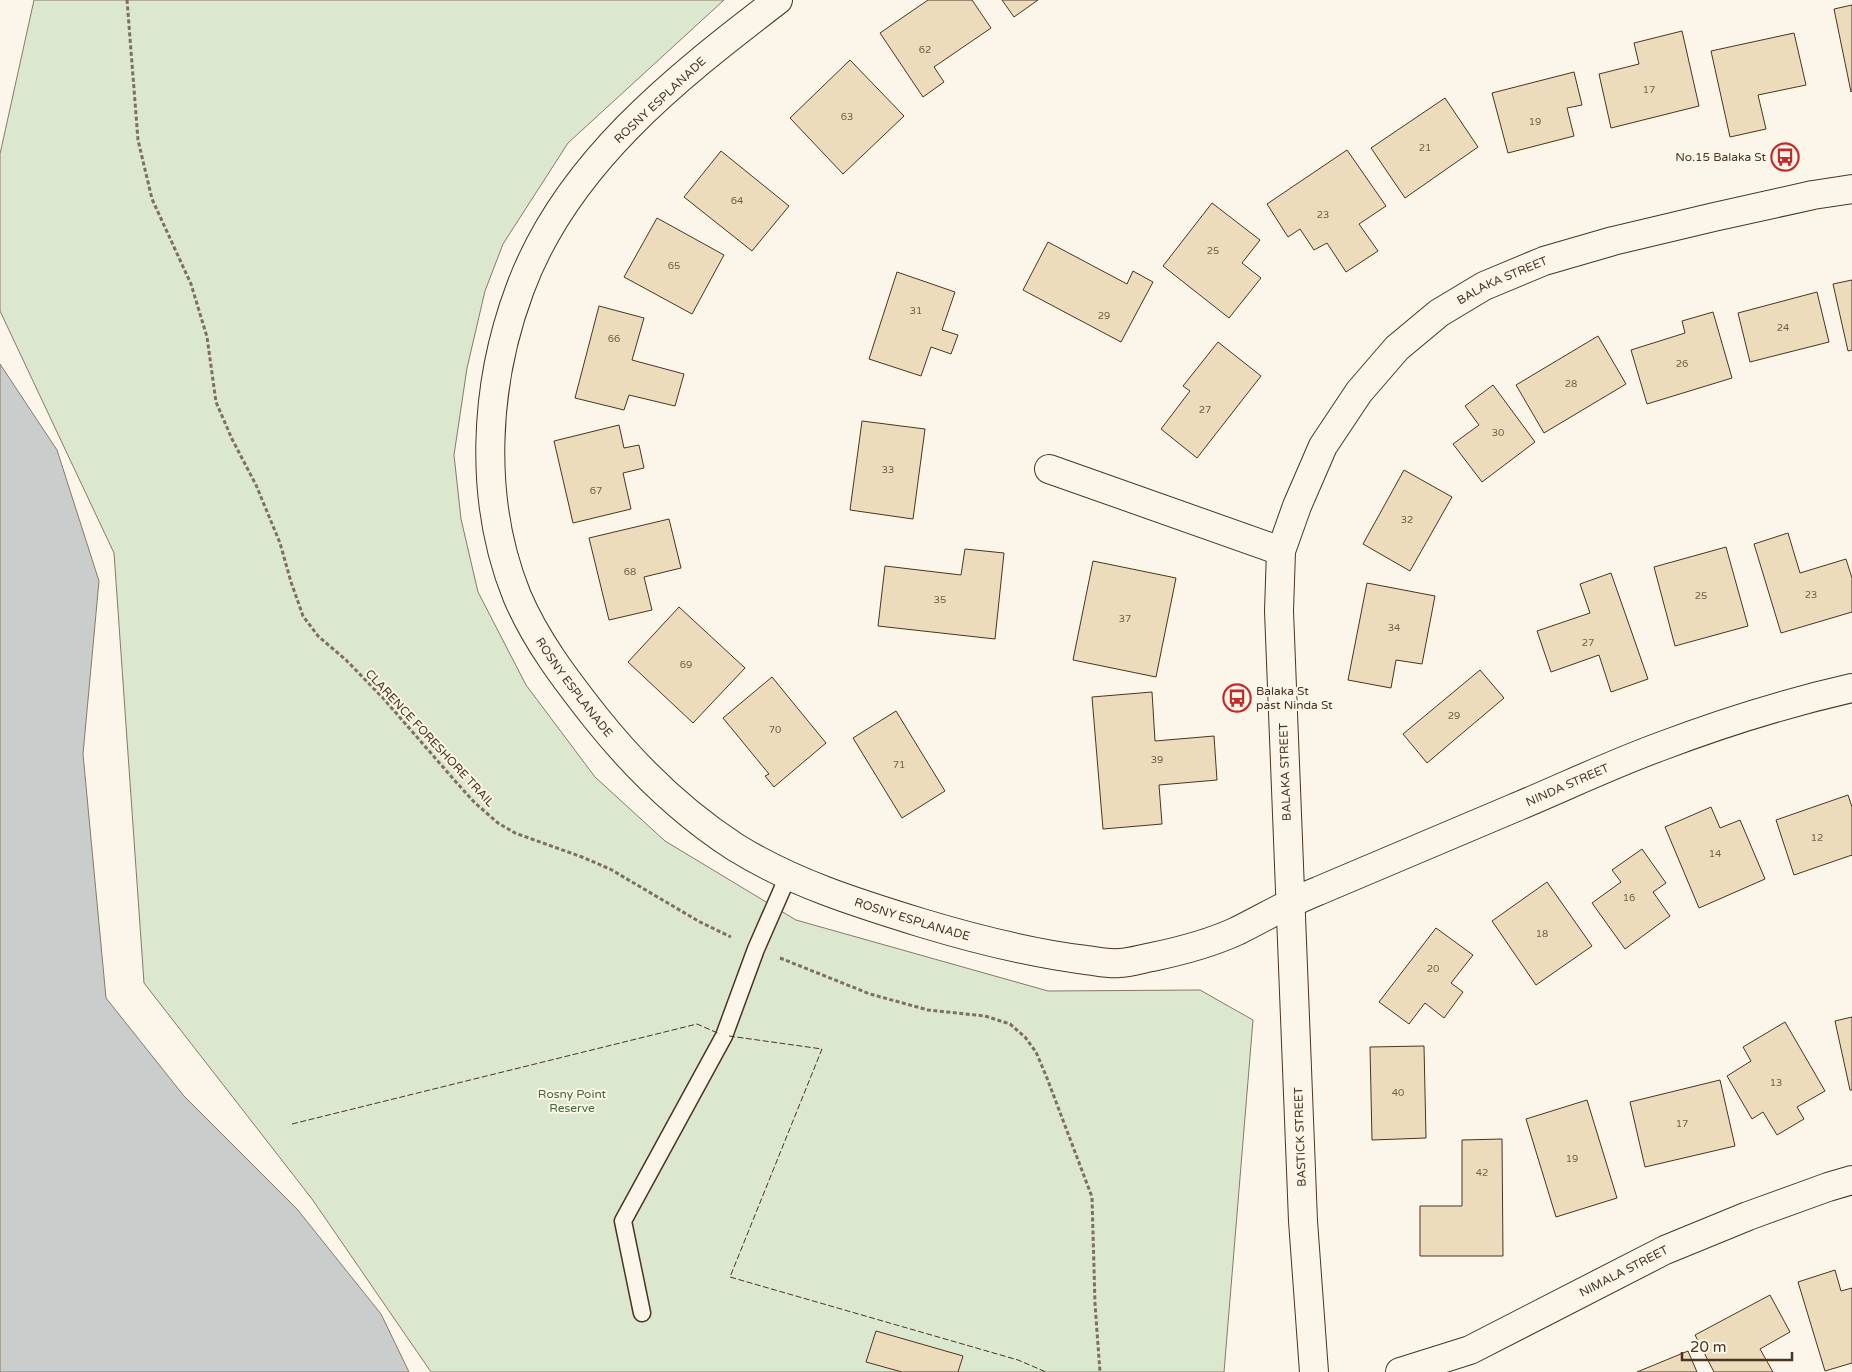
<svg xmlns="http://www.w3.org/2000/svg" width="1852" height="1372" font-family="'Varela Round',sans-serif">
  <style>
    .green { fill: #dce7d0; stroke: #887966 }
    .water { fill: #c9cecd; stroke: #887966 }
    .building { fill: #ecdcbc; stroke: #4a3520 }
    .lines { fill: none; stroke-linecap: round; stroke-linejoin: round }
    .service-casing { stroke: #4a3520; stroke-width: 19 }
    .minor-casing { stroke: #4a3520; stroke-width: 30 }
    .path { stroke: #7f6f5c; stroke-width: 3; stroke-dasharray: 4 2.5; stroke-linecap: butt }
    .service { stroke: #fbf6e9; stroke-width: 16 }
    .minor { stroke: #fbf6e9; stroke-width: 28 }
    .fence { stroke: #4a3520; stroke-width: 1; stroke-dasharray: 6 2.5; stroke-linecap: butt }
    .labels { text-anchor: middle; dominant-baseline: central; stroke-width: 4; stroke-linejoin: round; paint-order: stroke }
    .number-label { font-size: 10px; fill: #725f47 }
    .street-label { font-size: 12px; fill: #4a3520; stroke: #fbf6e9 }
    .poi-label { font-size: 12px; fill: #4a3520; stroke: #fbf6e9; text-anchor: end }
    .park-label { font-size: 12px; fill: #436837; stroke: #fbf6e9 }
  </style>
  <rect width="100%" height="100%" fill="#fbf6e9"/>
  <polygon class="green" points="34,0 724,0 568,143 503,244 485,291 467,368 454,455 461,519 478,592 526,685 595,777 665,841 796,920 1048,991 1200,990 1253,1020 1224,1372 431,1372 312,1199 144,983 114,553 0,311 0,154"/>
  <polygon class="water" points="0,364 57,450 99,581 83,754 106,998 184,1096 297,1209 381,1314 409,1372 0,1372"/>
  <g class="building">
    <polygon points="928,0 972,0 991,28 934,67 944,82 923,97 880,33"/>
    <polygon points="1002,0 1038,0 1014,17"/>
    <polygon points="1852,5 1852,91 1851,92 1834,9"/>
    <polygon points="1682,31 1699,106 1611,128 1599,74 1639,64 1634,43"/>
    <polygon points="1794,33 1806,85 1758,95 1766,129 1730,137 1711,51"/>
    <polygon points="850,60 904,116 843,174 790,118"/>
    <polygon points="1574,72 1582,105 1567,108 1574,136 1508,153 1492,93"/>
    <polygon points="1445,98 1478,147 1405,198 1371,148"/>
    <polygon points="1347,150 1386,206 1359,224 1378,251 1346,272 1327,243 1314,250 1300,229 1288,237 1267,204"/>
    <polygon points="721,151 789,206 752,251 684,197"/>
    <polygon points="1212,203 1260,240 1242,263 1261,278 1229,318 1163,266"/>
    <polygon points="657,218 724,255 692,314 624,277"/>
    <polygon points="1048,242 1127,284 1133,271 1153,282 1121,342 1023,290"/>
    <polygon points="897,272 955,292 942,330 958,335 951,354 931,347 921,376 869,359"/>
    <polygon points="1852,280 1852,350 1848,351 1833,284"/>
    <polygon points="1817,292 1829,342 1750,362 1738,313"/>
    <polygon points="599,306 644,318 632,360 684,374 675,406 629,395 624,410 575,398"/>
    <polygon points="1713,312 1732,378 1647,404 1631,350 1685,333 1682,321"/>
    <polygon points="1598,336 1626,384 1544,433 1516,385"/>
    <polygon points="1218,342 1261,376 1197,458 1161,429 1190,391 1183,386"/>
    <polygon points="1493,385 1535,442 1482,482 1453,444 1479,425 1465,406"/>
    <polygon points="862,421 925,429 913,519 850,510"/>
    <polygon points="619,425 624,448 639,445 644,468 623,473 631,509 573,523 554,441"/>
    <polygon points="1404,470 1452,497 1410,571 1363,544"/>
    <polygon points="669,519 681,568 644,577 652,610 609,620 589,538"/>
    <polygon points="1788,533 1800,573 1846,559 1852,578 1852,612 1781,633 1754,544"/>
    <polygon points="1726,547 1748,626 1675,646 1654,567"/>
    <polygon points="965,549 1004,553 995,639 878,626 885,566 961,575"/>
    <polygon points="1093,561 1176,578 1156,677 1073,660"/>
    <polygon points="1611,573 1648,679 1611,692 1599,655 1551,672 1537,631 1590,613 1580,584"/>
    <polygon points="1367,583 1435,596 1422,664 1396,660 1391,688 1348,680"/>
    <polygon points="679,607 745,668 693,723 628,662"/>
    <polygon points="1480,670 1504,698 1427,763 1403,734"/>
    <polygon points="772,677 826,743 774,787 765,776 769,774 723,718"/>
    <polygon points="1152,692 1155,741 1214,736 1217,780 1159,785 1162,824 1103,829 1092,697"/>
    <polygon points="896,711 945,791 902,818 853,738"/>
    <polygon points="1848,795 1852,807 1852,855 1794,875 1776,820"/>
    <polygon points="1711,807 1720,828 1740,820 1765,879 1699,908 1665,827"/>
    <polygon points="1642,849 1666,883 1653,892 1670,916 1625,949 1592,903 1621,882 1612,870"/>
    <polygon points="1547,882 1592,946 1536,985 1492,921"/>
    <polygon points="1436,928 1473,955 1451,983 1463,992 1444,1018 1425,1003 1409,1024 1379,1002"/>
    <polygon points="1852,1017 1852,1090 1850,1090 1835,1021"/>
    <polygon points="1785,1022 1825,1091 1797,1107 1804,1119 1777,1135 1763,1112 1752,1119 1727,1076 1751,1061 1743,1047"/>
    <polygon points="1424,1046 1426,1138 1372,1140 1370,1047"/>
    <polygon points="1720,1080 1735,1146 1645,1167 1630,1102"/>
    <polygon points="1587,1100 1617,1198 1556,1217 1526,1119"/>
    <polygon points="1502,1139 1503,1256 1420,1256 1420,1206 1462,1206 1462,1140"/>
    <polygon points="1835,1270 1841,1291 1852,1288 1852,1363 1825,1371 1798,1282"/>
    <polygon points="1770,1295 1790,1332 1760,1349 1773,1372 1714,1372 1695,1335"/>
    <polygon points="876,1331 963,1356 958,1372 902,1372 866,1362"/>
    <polygon points="1688,1351 1697,1372 1637,1372"/>
  </g>
  <g class="lines">
    <g class="service-casing">
      <polyline id="service" points="642,1313 623,1221 724,1036 756,949 788,876"/>
    </g>
    <g class="minor-casing">
      <g id="minor">
        <path id="s1" d="M778,0C676,78 566,164 520,289C484,385 478,500 517,596C536,641 566,680 596,718C636,768 681,812 735,847C793,883 857,903 922,923C975,939 1030,953 1086,960C1096,961 1108,964 1119,963C1130,963 1141,959 1152,957C1181,951 1211,943 1237,931C1265,917 1290,902 1318,891C1383,863 1449,836 1514,808C1562,788 1610,765 1659,747C1722,723 1786,703 1852,688"/>
        <polyline points="1049,469 1281,551"/>
        <path id="s2" d="M1314,1372L1303,1221L1279,611L1281,551L1297,506L1323,446L1359,392L1397,348L1439,313L1484,286L1544,261L1613,241L1714,217L1813,195L1852,189"/>
        <path id="s3" d="M1400,1372L1470,1350L1665,1250L1748,1216L1828,1187L1852,1180"/>
      </g>
    </g>
    <g class="path">
      <polyline points="127,0 138,140 152,199 191,284 207,337 216,402 232,439 256,485 280,543 291,582 303,616 318,636 346,660 383,698 456,782 475,803 498,823 515,833 582,857 610,869 700,922 731,937"/>
      <polyline points="780,958 870,994 928,1010 985,1016 1010,1024 1025,1037 1036,1052 1047,1078 1092,1197 1095,1304 1100,1372"/>
    </g>
    <use href="#service" class="service"/>
    <use href="#minor" class="minor"/>
    <g class="fence">
      <polyline points="729,1036 822,1049 730,1277 1018,1360 1046,1372"/>
      <polyline points="292,1124 697,1024 720,1034"/>
    </g>
  </g>
  <defs>
    <g id="bus-ring" transform="scale(1.4375)"><circle r="9.5" fill="#fbf6e9" stroke="#c62828" stroke-width="1.5"/><path d="M-5-6H5V4H4V6H2V4H-2V6H-4V4H-5ZM-3.5-4V0h7V-4ZM-3.5 1.2v1.5H-2V1.2ZM2 1.2v1.5H3.5V1.2Z" fill="#c62828"/></g>
  </defs>
  <g fill-rule="evenodd">
    <use href="#bus-ring" x="1785" y="157"/>
    <use href="#bus-ring" x="1237" y="698"/>
  </g>
  <g class="labels">
    <g class="number-label">
      <text x="925" y="50">62</text>
      <text x="1649" y="90">17</text>
      <text x="847" y="117">63</text>
      <text x="1535" y="122">19</text>
      <text x="1425" y="148">21</text>
      <text x="737" y="201">64</text>
      <text x="1323" y="215">23</text>
      <text x="1213" y="251">25</text>
      <text x="674" y="266">65</text>
      <text x="916" y="311">31</text>
      <text x="1104" y="316">29</text>
      <text x="1783" y="328">24</text>
      <text x="614" y="339">66</text>
      <text x="1682" y="364">26</text>
      <text x="1571" y="384">28</text>
      <text x="1205" y="410">27</text>
      <text x="1498" y="433">30</text>
      <text x="888" y="470">33</text>
      <text x="596" y="491">67</text>
      <text x="1407" y="520">32</text>
      <text x="630" y="572">68</text>
      <text x="1811" y="595">23</text>
      <text x="1701" y="596">25</text>
      <text x="940" y="600">35</text>
      <text x="1125" y="619">37</text>
      <text x="1394" y="628">34</text>
      <text x="1588" y="643">27</text>
      <text x="686" y="665">69</text>
      <text x="1454" y="716">29</text>
      <text x="775" y="730">70</text>
      <text x="1157" y="760">39</text>
      <text x="899" y="765">71</text>
      <text x="1817" y="838">12</text>
      <text x="1715" y="854">14</text>
      <text x="1629" y="898">16</text>
      <text x="1542" y="934">18</text>
      <text x="1433" y="969">20</text>
      <text x="1776" y="1083">13</text>
      <text x="1398" y="1093">40</text>
      <text x="1682" y="1124">17</text>
      <text x="1572" y="1159">19</text>
      <text x="1482" y="1173">42</text>
    </g>
    <g class="street-label">
      <text transform="translate(660 100) rotate(-43)">ROSNY ESPLANADE</text>
      <text stroke="none"><textPath href="#s2" startOffset="1184">BALAKA STREET</textPath></text>
      <text stroke="none"><textPath href="#s1" startOffset="815">ROSNY ESPLANADE</textPath></text>
      <text transform="translate(430 738) rotate(47)">CLARENCE FORESHORE TRAIL</text>
      <text transform="translate(1285 772) rotate(-92)">BALAKA STREET</text>
      <text stroke="none"><textPath href="#s1" startOffset="1931">NINDA STREET</textPath></text>
      <text stroke="none"><textPath href="#s1" startOffset="1235">ROSNY ESPLANADE</textPath></text>
      <text transform="translate(1300 1137) rotate(-92)">BASTICK STREET</text>
      <text stroke="none"><textPath href="#s3" startOffset="246">NIMALA STREET</textPath></text>
    </g>
    <g class="poi-label">
      <text x="1766" y="157">No.15 Balaka St</text>
      <text x="1256" y="691" text-anchor="start">Balaka St<tspan x="1256" dy="14">past Ninda St</tspan></text>
    </g>
    <g class="park-label">
      <text x="572" y="1094">Rosny Point<tspan x="572" dy="14">Reserve</tspan></text>
    </g>
  </g>
  <path d="M1682 1352v8h110v-8" fill="none" stroke="#4a3520" stroke-width="2.5"/>
  <text x="1690" y="1352" font-size="15" fill="#4a3520" stroke="#fbf6e9" stroke-width="4" paint-order="stroke">20 m</text>
</svg>
